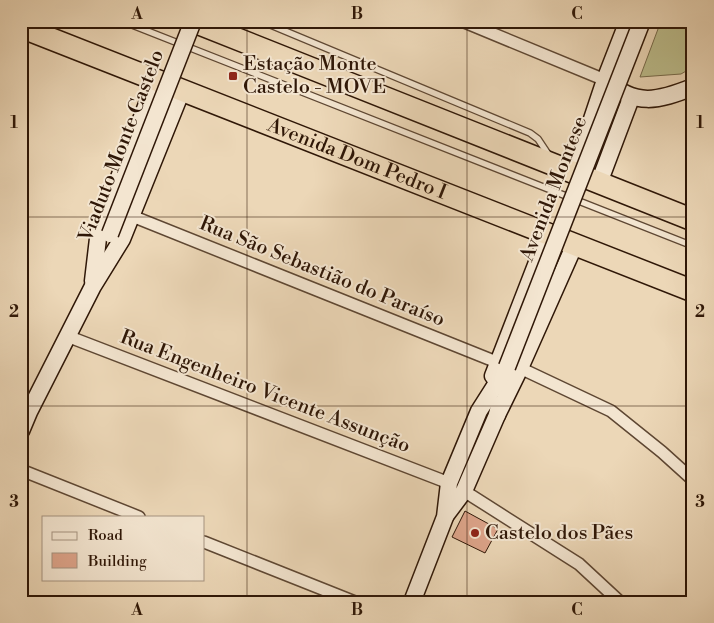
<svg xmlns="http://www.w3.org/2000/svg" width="714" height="623" font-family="'Libre Bodoni',serif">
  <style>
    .green { fill: #bcbd8c; stroke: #766a4a }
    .building { fill: #dda48a; stroke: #2f1707 }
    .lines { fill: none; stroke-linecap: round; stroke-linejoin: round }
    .lane-casing { stroke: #5e4733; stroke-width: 8 }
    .street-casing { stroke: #5e4733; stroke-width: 14 }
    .secondary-casing { stroke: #2f1707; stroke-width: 19 }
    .highway-casing { stroke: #2f1707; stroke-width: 24 }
    .lane { stroke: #f3e5d0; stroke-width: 5.5 }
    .street { stroke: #f3e5d0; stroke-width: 11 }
    .secondary { stroke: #f3e5d0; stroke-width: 16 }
    .highway { stroke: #ecd7b7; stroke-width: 21 }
    .secondary-bridge-casing { stroke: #2f1707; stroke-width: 19; stroke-linecap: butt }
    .secondary-bridge { stroke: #f3e5d0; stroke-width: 16 }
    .grid { fill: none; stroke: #2f1707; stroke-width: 1; stroke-opacity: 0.55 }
    .poi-dot { fill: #8f2418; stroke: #f3e5d0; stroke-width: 2 }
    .labels { text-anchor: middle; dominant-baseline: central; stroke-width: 4; stroke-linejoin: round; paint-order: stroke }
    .poi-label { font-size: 20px; fill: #2f1707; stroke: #f3e5d0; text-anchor: start }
    .street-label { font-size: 20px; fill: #2f1707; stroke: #f3e5d0 }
    .neatline { fill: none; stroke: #2f1707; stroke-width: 2 }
    .grid-label { font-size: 16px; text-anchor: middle; font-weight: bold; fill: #2f1707 }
  </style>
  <rect width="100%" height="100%" fill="#ecd7b7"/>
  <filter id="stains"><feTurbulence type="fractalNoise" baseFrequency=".004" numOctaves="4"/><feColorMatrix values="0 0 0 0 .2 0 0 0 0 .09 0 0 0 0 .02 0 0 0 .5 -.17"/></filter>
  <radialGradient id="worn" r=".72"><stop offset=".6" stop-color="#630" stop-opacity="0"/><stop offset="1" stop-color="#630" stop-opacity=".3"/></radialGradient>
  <polygon class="green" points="661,21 693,21 693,67 681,74 640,77"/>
  <polygon class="building" points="465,511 498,529 485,553 452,537"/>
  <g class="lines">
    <g class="lane-casing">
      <g id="lane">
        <polyline points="122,21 693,246"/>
        <polyline points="261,21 530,133 538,139 550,157"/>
        <polyline points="222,26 234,21"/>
      </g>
    </g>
    <g class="street-casing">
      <g id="street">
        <polyline points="462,21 605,80"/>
        <polyline points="132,216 499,363"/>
        <polyline points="67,336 449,483"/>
        <polyline points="520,368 611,411 662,452 693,480"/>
        <polyline points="21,470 139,517"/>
        <polyline points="464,491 579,564 620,602"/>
        <polyline points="204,542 355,602"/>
      </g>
    </g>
    <g class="secondary-casing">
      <g id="secondary">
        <path d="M605,80C636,107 658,101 693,87"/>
        <polyline points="574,173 605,80 628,21"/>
        <polyline points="599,183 631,98"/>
        <polyline points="93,281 99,230 156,80"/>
        <polyline points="493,376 548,234"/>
        <polyline points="497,415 520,368 575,244"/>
        <polyline points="21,431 29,412 93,286 122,239 182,90"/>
        <polyline points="446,515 464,491 497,415 499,405"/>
        <polyline points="412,602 445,517 449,483 479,411 507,367"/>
      </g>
    </g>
    <g class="highway-casing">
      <g id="highway">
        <polyline points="192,21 693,220"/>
        <path id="s1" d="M21,27L693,291"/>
      </g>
    </g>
    <use href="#lane" class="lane"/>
    <use href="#street" class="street"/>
    <use href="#secondary" class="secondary"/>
    <use href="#highway" class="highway"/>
    <g class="secondary-bridge-casing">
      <g id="secondary-bridge">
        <polyline points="110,234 193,21"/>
        <polyline points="507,367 642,21"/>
      </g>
    </g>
    <use href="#secondary-bridge" class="secondary-bridge"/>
  </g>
  <path class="grid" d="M247,21V602M467,21V602M21,217H693M21,406H693"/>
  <g class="poi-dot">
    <rect x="228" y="71" width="10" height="10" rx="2.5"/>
    <circle cx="475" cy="533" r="5"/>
  </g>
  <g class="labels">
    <g class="poi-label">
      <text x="243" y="64">Estação Monte<tspan x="243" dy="23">Castelo - MOVE</tspan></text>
      <text x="485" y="533">Castelo dos Pães</text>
    </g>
    <g class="street-label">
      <text transform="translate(122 146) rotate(-69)">Viaduto Monte Castelo</text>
      <text stroke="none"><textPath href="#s1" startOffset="361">Avenida Dom Pedro I</textPath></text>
      <text transform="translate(554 189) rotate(-69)">Avenida Montese</text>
      <text transform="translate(322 272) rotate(22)">Rua São Sebastião do Paraíso</text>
      <text transform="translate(265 392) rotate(21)">Rua Engenheiro Vicente Assunção</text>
    </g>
  </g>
  <rect width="714" height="623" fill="none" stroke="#ecd7b7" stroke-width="55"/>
  <rect x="42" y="516" width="162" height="65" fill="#f3e5d0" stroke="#a59380"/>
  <rect x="52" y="532" width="25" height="8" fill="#f3e5d0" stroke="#a59380"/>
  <text x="88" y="540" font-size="15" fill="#2f1707">Road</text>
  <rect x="52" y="553" width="25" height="15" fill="#dda48a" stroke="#a59380"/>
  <text x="88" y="566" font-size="15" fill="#2f1707">Building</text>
  <rect x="28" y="28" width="658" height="568" class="neatline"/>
  <g class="grid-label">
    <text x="137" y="19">A</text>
    <text x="357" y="19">B</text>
    <text x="577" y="19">C</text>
    <text x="14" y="128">1</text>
    <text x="700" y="128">1</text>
    <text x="14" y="317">2</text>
    <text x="700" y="317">2</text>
    <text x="14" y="507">3</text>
    <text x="700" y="507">3</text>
    <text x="137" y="615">A</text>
    <text x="357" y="615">B</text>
    <text x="577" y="615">C</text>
  </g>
  <rect width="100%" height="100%" filter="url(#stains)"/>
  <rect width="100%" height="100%" fill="url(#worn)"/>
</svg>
